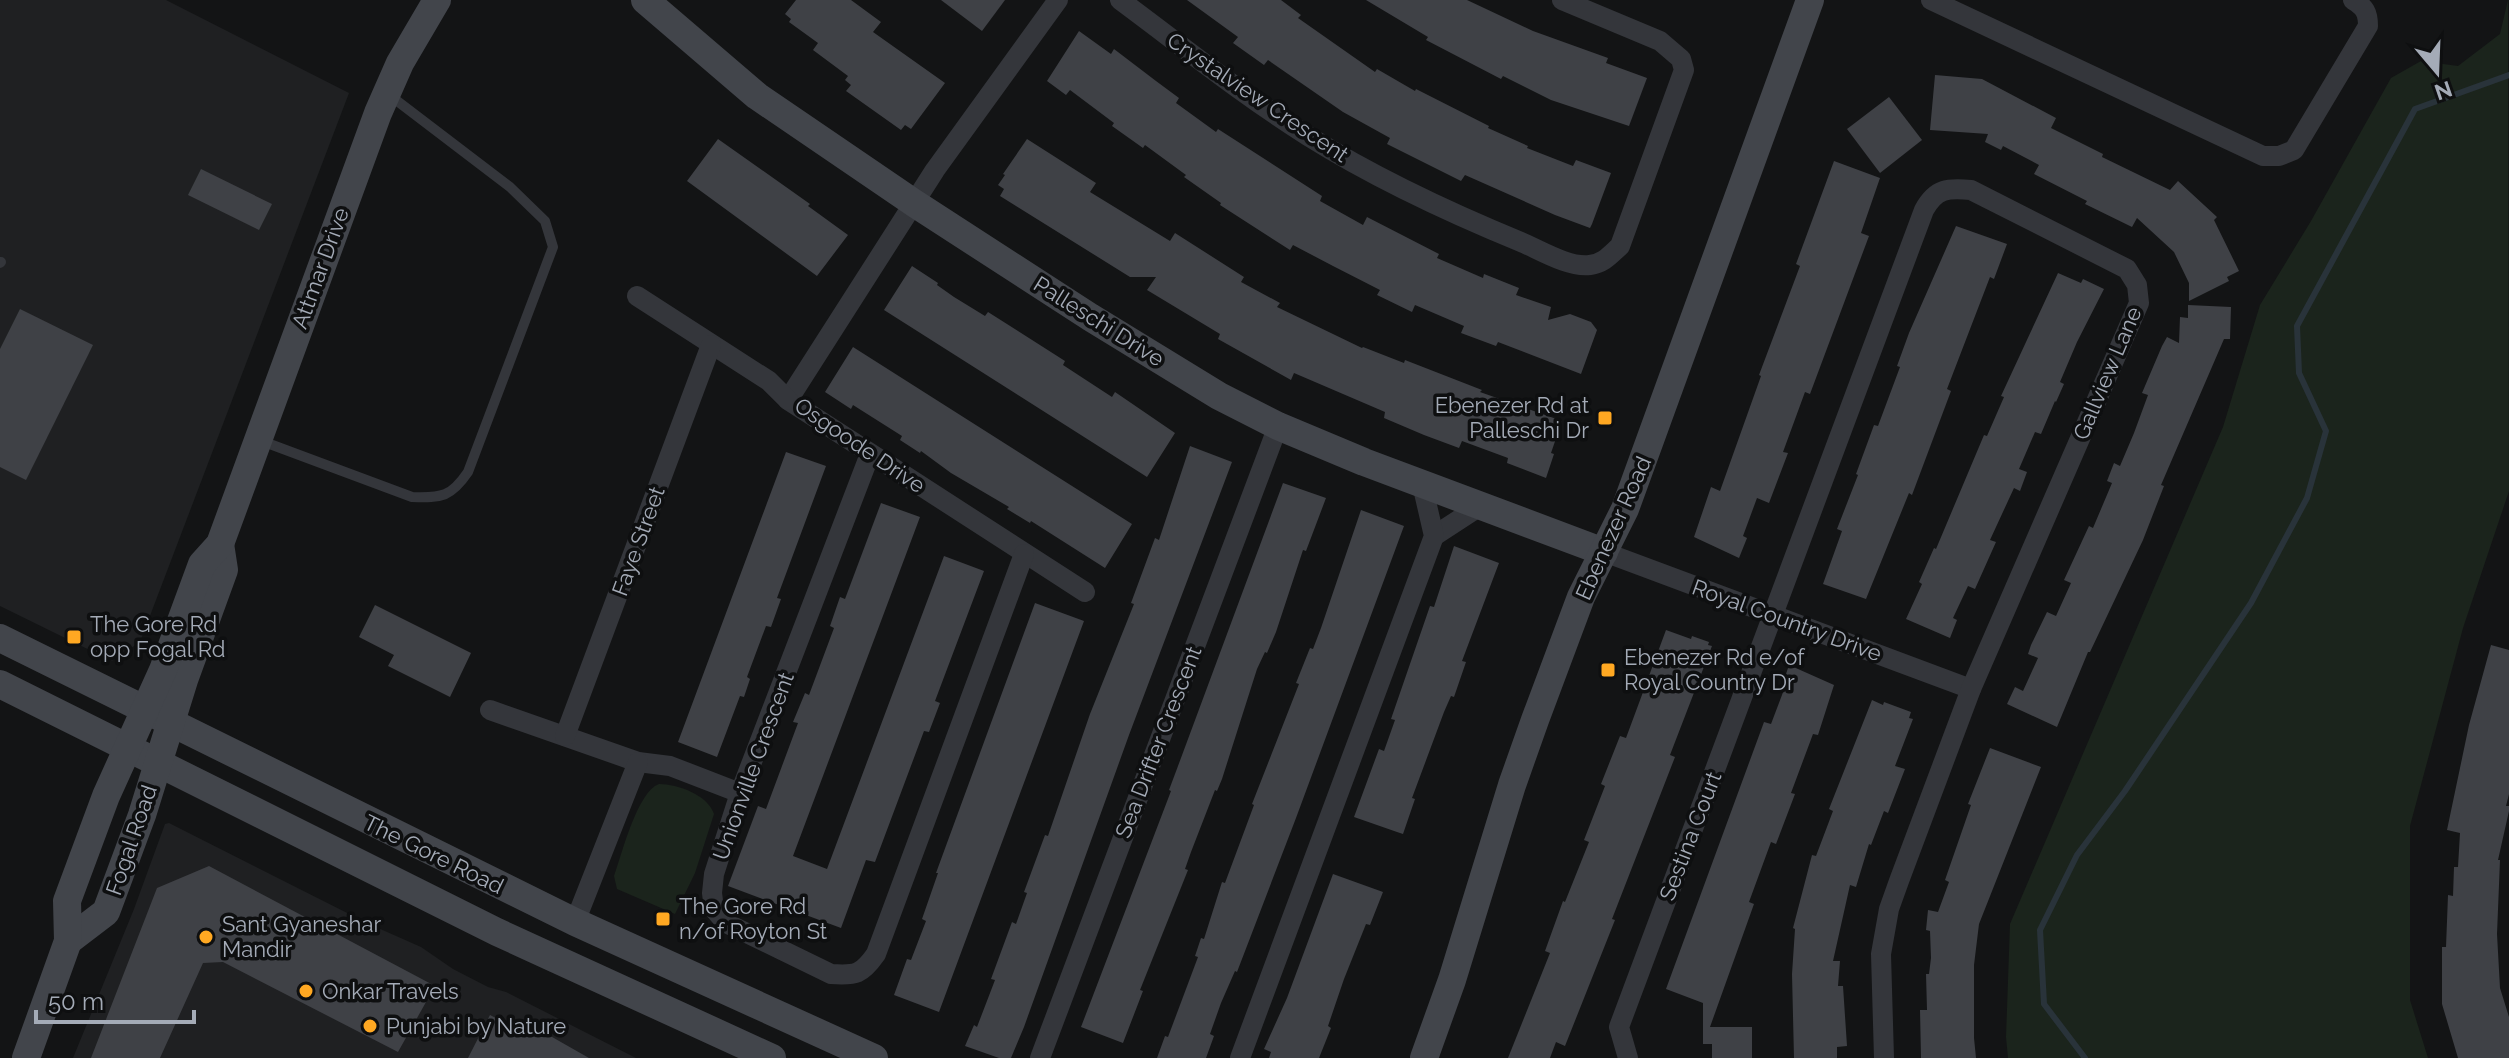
<svg xmlns="http://www.w3.org/2000/svg" width="2509" height="1058" font-family="Raleway,sans-serif">
  <style>
    .built { fill: #1f2022 }
    .green { fill: #1b241c }
    .lines { fill: none; stroke-linecap: round; stroke-linejoin: round }
    .stream { stroke: #29333a; stroke-width: 6 }
    .building { fill: #3f4146 }
    .lane { stroke: #34363b; stroke-width: 10 }
    .street { stroke: #34363b; stroke-width: 20 }
    .secondary { stroke: #42454b; stroke-width: 28 }
    .poi-dot { fill: #ffa822; stroke: #0e0f10; stroke-width: 3 }
    .labels { text-anchor: middle; dominant-baseline: central; stroke-width: 7; stroke-linejoin: round; paint-order: stroke }
    .street-label { font-size: 22px; fill: #a4abb7; stroke: #0e0f10 }
    .poi-label { font-size: 22px; fill: #a4abb7; stroke: #0e0f10; text-anchor: start }
  </style>
  <rect width="100%" height="100%" fill="#131415"/>
  <g class="built">
    <polygon points="0,0 166,0 349,93 140,642 112,661 0,606"/>
    <polygon points="169,823 369,924 421,947 453,969 488,987 506,992 636,1058 73,1058 134,909 165,824"/>
  </g>
  <g class="green">
    <polygon points="2508,0 2509,491 2463,628 2410,826 2410,1000 2428,1058 2008,1058 2006,1037 2010,924 2223,427 2260,305 2311,221 2391,78 2421,61 2458,66 2500,34"/>
    <path d="M659,784C678,784 708,795 714,814L695,873L675,914L617,889L614,876C622,854 637,792 659,784Z"/>
  </g>
  <g class="lines">
    <polyline class="stream" points="2085,1058 2044,1004 2040,930 2077,855 2125,791 2251,603 2307,498 2326,431 2299,373 2297,326 2415,109 2509,75"/>
  </g>
  <g class="building">
    <polygon points="796,0 851,0 881,22 873,32 945,83 911,129 905,125 901,130 846,91 851,85 845,80 848,76 813,50 818,43 789,22 791,19 785,14"/>
    <polygon points="941,0 1005,0 982,31"/>
    <polygon points="1187,0 1281,0 1301,15 1298,18 1375,72 1377,69 1415,91 1416,89 1489,126 1488,128 1528,146 1527,148 1573,166 1576,160 1611,173 1592,224 1590,228 1555,215 1465,175 1461,181 1387,144 1390,138 1343,112 1268,60 1264,65 1233,43 1238,37"/>
    <polygon points="1366,0 1467,0 1533,31 1608,58 1606,63 1647,78 1629,126 1551,100 1503,76 1501,79 1426,40 1428,37"/>
    <polygon points="1079,31 1111,54 1114,49 1156,81 1179,98 1176,103 1216,132 1218,129 1322,196 1320,201 1363,225 1367,217 1439,254 1437,258 1483,278 1484,274 1519,288 1516,295 1551,307 1548,320 1570,314 1591,322 1597,330 1581,374 1498,342 1496,346 1461,333 1464,326 1415,305 1412,312 1377,295 1380,290 1333,266 1293,245 1290,250 1220,205 1221,203 1184,177 1186,175 1145,145 1143,148 1112,126 1114,123 1070,90 1066,95 1047,81"/>
    <polygon points="1935,75 1982,79 2056,118 2051,128 2103,154 2102,157 2170,190 2178,181 2217,217 2214,220 2239,271 2227,277 2229,281 2189,301 2189,283 2174,252 2137,218 2132,227 2085,204 2087,201 2034,174 2039,165 2003,146 2001,150 1985,142 1988,134 1930,130"/>
    <polygon points="1889,97 1922,140 1880,173 1847,129"/>
    <polygon points="718,139 810,204 808,206 848,235 817,276 687,181"/>
    <polygon points="1027,139 1096,183 1090,192 1170,241 1175,233 1244,277 1241,282 1280,303 1277,307 1362,348 1363,347 1404,363 1405,360 1482,390 1480,392 1562,421 1551,453 1554,454 1546,478 1507,463 1508,458 1462,441 1459,448 1424,435 1384,418 1385,412 1294,373 1291,380 1218,339 1220,334 1147,290 1156,277 1130,277 1000,196 1004,189 998,185 1005,175 1003,174"/>
    <polygon points="1834,161 1880,178 1861,233 1869,236 1810,394 1805,392 1783,452 1788,453 1769,503 1757,498 1743,536 1747,538 1739,558 1694,537 1711,487 1720,491 1761,376 1759,375 1800,266 1796,264"/>
    <polygon points="201,169 272,204 259,230 188,195"/>
    <polygon points="1956,226 2007,244 1994,279 1990,277 1947,389 1951,391 1912,495 1909,493 1866,599 1823,584 1842,531 1837,529 1858,475 1856,474 1874,425 1878,426 1900,367 1897,366 1909,333"/>
    <polygon points="912,266 938,283 937,285 954,297 985,316 988,312 1065,361 1063,365 1112,397 1115,392 1175,433 1147,477 884,310"/>
    <polygon points="2058,273 2081,283 2083,279 2104,289 2077,342 2060,382 2064,384 2056,402 2055,401 2041,434 2035,432 2019,469 2027,472 2020,491 2014,488 1990,540 1996,542 1975,589 1968,586 1953,618 1957,620 1950,638 1906,619 1922,584 1919,582 1934,548 1936,549 1984,435 1987,436 2004,397 2001,396"/>
    <polygon points="2188,305 2231,307 2230,339 2224,339 2161,485 2164,486 2143,540 2090,652 2088,652 2057,727 2007,704 2015,687 2023,691 2038,658 2028,654 2031,645 2047,612 2056,616 2071,583 2064,580 2089,526 2093,528 2112,483 2107,481 2114,463 2120,466 2134,433 2148,395 2142,393 2162,346 2167,337 2179,343 2180,317 2188,318"/>
    <polygon points="20,309 93,345 26,480 0,467 0,349"/>
    <polygon points="853,347 1132,524 1105,568 1031,521 1030,523 1007,509 1009,507 951,473 921,451 920,453 900,440 902,436 853,405 851,409 825,392"/>
    <polygon points="1190,446 1232,462 1129,735 1024,1027 1011,1058 999,1058 965,1046 974,1025 977,1027 995,980 991,979 1012,922 1016,924 1027,893 1024,892 1045,835 1048,836 1090,714 1134,604 1131,603 1155,538 1159,540"/>
    <polygon points="786,452 826,466 777,598 781,599 771,627 766,626 747,677 750,679 744,697 740,696 717,757 678,742"/>
    <polygon points="1283,483 1326,498 1306,551 1303,550 1276,632 1267,653 1265,652 1257,669 1222,779 1217,791 1215,790 1191,852 1185,869 1188,870 1140,990 1143,991 1123,1043 1081,1027 1171,791 1169,790 1178,766"/>
    <polygon points="881,503 920,517 793,856 827,869 944,556 984,571 935,701 940,703 929,732 924,731 875,862 866,860 841,928 728,886 758,806 766,809 798,723 793,722 805,693 809,695 834,628 830,626 840,597 845,599"/>
    <polygon points="1361,510 1404,526 1296,818 1237,972 1235,971 1221,1003 1210,1034 1214,1036 1206,1058 1157,1058 1165,1036 1168,1037 1198,957 1195,956 1201,938 1204,939 1222,882 1225,883 1254,805 1252,804 1299,684 1296,683 1310,648 1313,649 1321,628"/>
    <polygon points="1454,546 1499,563 1462,661 1466,662 1454,697 1451,696 1444,712 1412,798 1415,799 1403,834 1397,832 1354,817 1379,749 1384,751 1395,720 1391,719 1430,606 1434,607"/>
    <polygon points="1035,603 1084,621 939,1012 894,995 907,959 911,960 926,921 922,919 938,873 936,873"/>
    <polygon points="375,605 471,653 450,697 388,666 394,655 359,637"/>
    <polygon points="1666,630 1691,639 1692,636 1709,642 1708,645 1712,646 1670,755 1675,757 1612,919 1615,920 1565,1046 1556,1042 1550,1058 1508,1058 1550,953 1545,951 1563,901 1565,902 1589,842 1584,840 1605,786 1601,784 1620,736 1626,738"/>
    <polygon points="2491,645 2509,650 2509,794 2506,806 2509,806 2509,811 2498,860 2500,860 2497,934 2500,988 2509,1017 2509,1058 2458,1058 2442,1004 2442,947 2446,947 2448,895 2453,896 2454,867 2458,867 2460,833 2447,830 2469,725"/>
    <polygon points="1789,665 1834,685 1818,735 1813,734 1791,793 1795,794 1776,844 1771,842 1749,902 1754,904 1710,1027 1752,1027 1752,1058 1712,1058 1712,1044 1703,1044 1703,1003 1666,989 1764,722 1771,724 1785,687 1782,686"/>
    <polygon points="1872,700 1883,705 1884,702 1911,712 1909,718 1913,719 1895,766 1905,769 1888,813 1884,811 1871,845 1869,844 1856,887 1850,885 1833,961 1840,961 1838,986 1843,986 1847,1046 1837,1047 1837,1058 1794,1058 1792,974 1795,929 1793,928 1812,855 1816,856 1833,811 1829,809"/>
    <polygon points="1990,748 2041,767 1979,924 1974,965 1974,1038 1976,1058 1921,1058 1920,1010 1927,1010 1926,974 1929,974 1931,958 1930,931 1926,930 1928,910 1938,912 1949,882 1945,880 1971,805 1968,804"/>
    <polygon points="209,866 435,986 398,1052 223,962 203,963 160,1058 91,1058 157,888"/>
    <polygon points="1333,874 1383,892 1370,925 1366,924 1344,979 1328,1026 1331,1028 1319,1058 1269,1058 1271,1052 1264,1049 1287,998"/>
    <polygon points="490,1015 523,1032 526,1026 537,1031 538,1029 589,1058 468,1058"/>
  </g>
  <g class="lines">
    <g class="lane">
      <polyline points="0,263 1,262"/>
      <path d="M259,440L412,497C442,498 451,497 468,472L553,247L545,221L510,187L388,94"/>
    </g>
    <g class="street">
      <polyline points="1058,0 935,170 788,400 1085,592"/>
      <path d="M1120,0C1182,46 1243,95 1308,136C1375,178 1448,212 1521,242C1540,250 1569,268 1590,265C1604,263 1610,255 1620,246L1684,70L1681,59L1660,41L1562,0"/>
      <path d="M1931,0L2263,156H2279L2294,150L2368,26C2368,13 2365,7 2353,0"/>
      <polyline points="637,296 769,381 788,400"/>
      <path d="M870,454L740,793L714,874L712,893L714,909L726,923L831,974C856,976 862,974 876,954L1024,554"/>
      <polyline points="1434,536 1480,506"/>
      <polyline points="1604,552 1971,689"/>
      <polyline points="490,710 638,762 670,766 740,793"/>
      <polyline points="565,736 711,345"/>
      <polyline points="575,922 638,762"/>
      <polyline points="1040,1058 1278,426"/>
      <polyline points="1240,1058 1434,536 1422,484"/>
      <path d="M1628,1058L1619,1027L1924,210C1936,188 1948,188 1971,190L2127,269L2137,285L2139,303L1971,689L1899,881L1889,909L1881,954L1884,1058"/>
    </g>
    <g class="secondary">
      <polyline points="645,0 757,96 914,203 1090,317 1219,396 1278,426 1364,462 1604,552"/>
      <polyline points="0,638 575,922 874,1058"/>
      <polyline points="0,684 497,932 772,1058"/>
      <polyline points="68,941 106,912 142,815 184,680 224,570 220,544"/>
      <polyline points="26,1058 68,941 67,901 106,796 163,670 202,564 220,544 378,113 400,63 437,0"/>
      <polyline points="1424,1058 1452,980 1512,785 1535,720 1581,597 1625,509 1810,0"/>
    </g>
  </g>
  <g class="poi-dot">
    <rect x="1597" y="410" width="16" height="16" rx="4"/>
    <rect x="66" y="629" width="16" height="16" rx="4"/>
    <rect x="1600" y="662" width="16" height="16" rx="4"/>
    <rect x="655" y="911" width="16" height="16" rx="4"/>
    <circle cx="206" cy="937" r="8"/>
    <circle cx="306" cy="991" r="8"/>
    <circle cx="370" cy="1026" r="8"/>
  </g>
  <g class="labels">
    <g class="street-label">
      <text transform="translate(1258 97) rotate(34)">Crystalview Crescent</text>
      <text transform="translate(320 268) rotate(-70)">Attmar Drive</text>
      <text transform="translate(1099 321) rotate(32)">Palleschi Drive</text>
      <text transform="translate(2107 373) rotate(-67)">Gallview Lane</text>
      <text transform="translate(860 445) rotate(34)">Osgoode Drive</text>
      <text transform="translate(1613 528) rotate(-66)">Ebenezer Road</text>
      <text transform="translate(638 541) rotate(-70)">Faye Street</text>
      <text transform="translate(1787 620) rotate(20)">Royal Country Drive</text>
      <text transform="translate(1158 742) rotate(-69)">Sea Drifter Crescent</text>
      <text transform="translate(753 766) rotate(-70)">Unionville Crescent</text>
      <text transform="translate(1690 836) rotate(-69)">Sestina Court</text>
      <text transform="translate(131 840) rotate(-71)">Fogal Road</text>
      <text transform="translate(434 854) rotate(26)">The Gore Road</text>
    </g>
    <g class="poi-label">
      <text x="1589" y="405" text-anchor="end">Ebenezer Rd at<tspan x="1589" dy="25">Palleschi Dr</tspan></text>
      <text x="90" y="624">The Gore Rd<tspan x="90" dy="25">opp Fogal Rd</tspan></text>
      <text x="1624" y="657">Ebenezer Rd e/of<tspan x="1624" dy="25">Royal Country Dr</tspan></text>
      <text x="679" y="906">The Gore Rd<tspan x="679" dy="25">n/of Royton St</tspan></text>
      <text x="222" y="924">Sant Gyaneshar<tspan x="222" dy="25">Mandir</tspan></text>
      <text x="322" y="991">Onkar Travels</text>
      <text x="386" y="1026">Punjabi by Nature</text>
    </g>
  </g>
  <g transform="translate(2437 72) rotate(161)" stroke="#0e0f10" stroke-width="6" paint-order="stroke">
  <path d="M0-6L14 30L0 20L-14 30Z" fill="#a4abb7"/>
  <text y="-12" font-size="22" font-weight="bold" text-anchor="middle" fill="#a4abb7">N</text>
  </g>
  <path d="M36 1010v12h158v-12" fill="none" stroke="#a4abb7" stroke-width="4"/>
  <text x="48" y="1010" font-size="24" fill="#a4abb7" stroke="#0e0f10" stroke-width="6" paint-order="stroke">50 m</text>
</svg>
